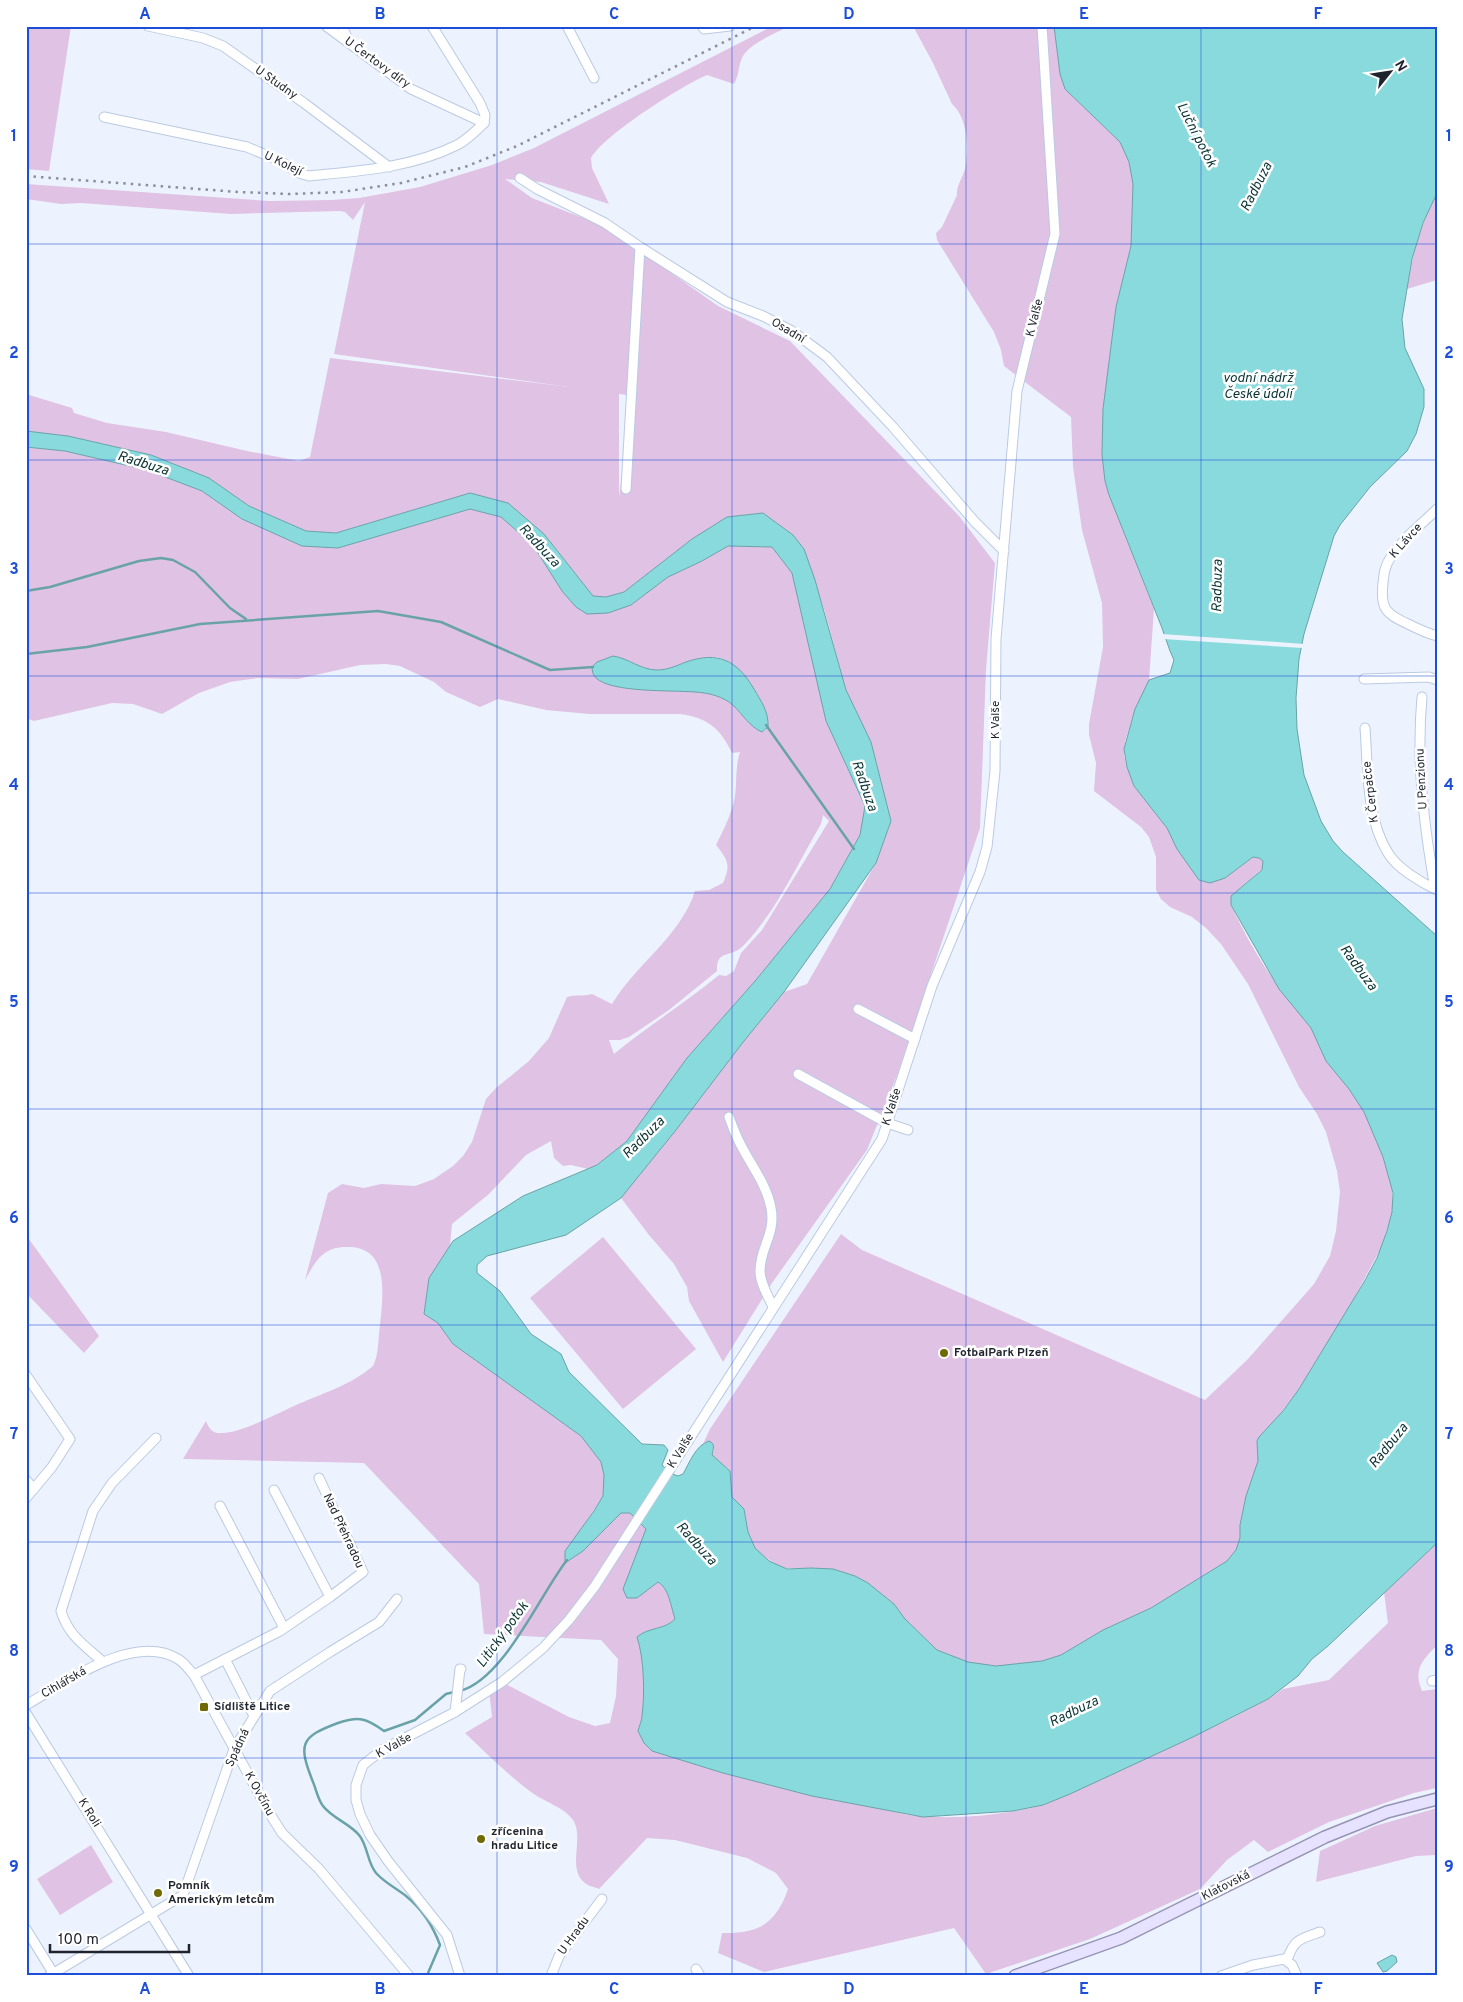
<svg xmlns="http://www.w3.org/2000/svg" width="1463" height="2002" font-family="Overpass,sans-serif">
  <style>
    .green { fill: #e0c2e4; fill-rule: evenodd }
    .water { fill: #89dadd; stroke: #69a3a8 }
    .pier { fill: #edf3fe }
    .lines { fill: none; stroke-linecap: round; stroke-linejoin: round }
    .stream { stroke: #69a3a8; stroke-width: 2.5 }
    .minor-casing { stroke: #bacae3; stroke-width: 11 }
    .major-casing { stroke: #9693b6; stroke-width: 14 }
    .minor { stroke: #fff; stroke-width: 9 }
    .major { stroke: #e6e2ff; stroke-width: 11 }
    .rail { stroke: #8b909b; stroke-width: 2.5; stroke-dasharray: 2.5 5; stroke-linecap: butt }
    .grid { fill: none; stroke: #1d4ed8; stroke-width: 1; stroke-opacity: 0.55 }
    .poi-dot { fill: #706a04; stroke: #fff; stroke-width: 2 }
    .labels { text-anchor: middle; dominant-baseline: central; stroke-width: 5; stroke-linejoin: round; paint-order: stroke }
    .street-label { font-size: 12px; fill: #1e232d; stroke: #fff }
    .poi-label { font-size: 12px; font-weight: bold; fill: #1e232d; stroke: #fff; text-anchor: start }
    .water-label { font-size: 14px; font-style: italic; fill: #0b3435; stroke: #fff }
    .neatline { fill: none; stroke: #1d4ed8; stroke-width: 2 }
    .grid-label { font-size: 16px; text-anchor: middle; font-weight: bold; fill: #1d4ed8 }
  </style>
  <rect width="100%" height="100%" fill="#edf3fe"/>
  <g class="green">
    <polygon points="26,26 71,26 49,171 26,169"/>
    <path d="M773,26H790C777,32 747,45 742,58C738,67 739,76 734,84L707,75C681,86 604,135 591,158L592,168L609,204L541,182L505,179L532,198L606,227L718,306L790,341L959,516L995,563L986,670L980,828L898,1073L867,1150L772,1283L723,1362L689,1301L687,1287L674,1264L649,1235L621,1198L676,1130L744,1041L784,992L807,984L876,863L891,821L871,742L846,690L825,612L804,549L793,535L763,513L727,517L692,539L624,592L606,597L593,596L544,534L470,493L336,533L306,531L249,506L209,478L151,455L68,436L26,431V394L72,408L74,413L107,423L166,432L247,451L299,461L310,457L330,358L569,387L334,354L365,202L353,220L345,212L340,211L231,214L81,203L61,204L26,199V184L269,201L331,200L359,198L420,187L492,165L534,148ZM620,394L632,396L619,497V394Z"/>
    <path d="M913,26H1054L1060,74L1065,89L1120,142L1129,162L1133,184L1131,246L1116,307L1103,409L1102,455L1105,481L1109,495L1154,609L1149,680L1133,715L1125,742L1124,755L1127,767L1134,786L1167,828L1199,880L1204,882L1239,868L1253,857L1260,858L1263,861L1262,869L1231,896V905C1248,942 1271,981 1299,1011L1317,999L1383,1157L1392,1187V1212L1382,1246L1352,1302L1299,1389L1257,1444L1258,1461L1246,1496L1240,1525V1538L1236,1550L1227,1561L1151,1608L1103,1630L1061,1655L1042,1661L996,1666L981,1665L961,1661L937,1650L905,1619L894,1604L868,1583L855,1576L833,1569L782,1568L761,1555L755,1548L748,1532L744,1509L732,1497L729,1469L721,1464L712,1455L714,1449L705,1442L703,1444L710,1429L841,1234L862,1250L1205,1400L1247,1360L1314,1284L1330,1256L1336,1231L1340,1192L1337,1171L1326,1132L1317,1114L1299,1087L1248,984L1221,944L1206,928L1192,917L1170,907L1161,899L1156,890V857L1149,837L1141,827L1094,791L1096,763L1089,735V724L1103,647L1102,603L1082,530L1073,467L1071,417L1004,366L1001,350L994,332L937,240L936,233L942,227L957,195C956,186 963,177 965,169C969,149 968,118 952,104L933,63Z"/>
    <path d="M1437,193V280L1407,289C1412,256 1421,223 1437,193Z"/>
    <path d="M26,447L65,451L147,470L202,491L242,519L338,548L470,509L501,517L533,545L562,591L631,605L668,577L702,561L728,546L772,547L792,573L826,721L865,807L860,835L830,889L756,980L687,1058L627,1141L597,1165L588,1169L571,1165L563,1166L554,1158L551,1141L526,1155L489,1194L452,1224L450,1246L429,1278L424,1314L438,1323L453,1344L581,1436L601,1462L604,1475L603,1496L576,1537L565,1562L583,1551L621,1513H630L646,1529L637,1598L658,1582C669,1588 671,1607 675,1619C665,1630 648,1627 637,1637C644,1658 645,1693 642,1716C642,1721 639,1726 638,1731L649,1749L723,1773L908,1815C952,1820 1001,1816 1043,1805L1230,1719L1268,1699L1283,1689L1329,1680L1388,1623L1384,1592L1437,1543V1645C1422,1661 1413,1669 1422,1691L1437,1689V1788L1414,1793L1329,1822L1268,1852L1254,1840L1227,1860L1200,1889L1090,1939L986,1974L954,1928L764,1972L718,1953L722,1933C758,1934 776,1924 788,1889L776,1873L747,1858L675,1840L647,1838L599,1889C595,1887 588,1886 585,1883C566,1868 585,1838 573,1820C564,1807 544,1802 531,1792C508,1775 486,1753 465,1733L492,1717L489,1690L502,1682L569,1717L595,1726L610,1723L616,1696L618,1659L601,1640L484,1634L479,1584L364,1463L183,1459L206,1421C209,1429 213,1434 222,1433C241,1433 276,1414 294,1406C320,1394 350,1386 373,1366C379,1355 378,1338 380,1325C383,1295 390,1246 347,1247C322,1247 316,1261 305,1280L328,1193L342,1184L364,1188L381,1184L415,1186L434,1179L453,1166L463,1156L472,1142L486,1099L496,1088L529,1061L549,1038L567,997C576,994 583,997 592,994L612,1004C636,964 680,937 695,891L709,890L723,883C731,865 728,860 716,845C724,829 732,813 735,796C737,781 735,767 740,752L732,753C720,728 708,718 680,714H589L546,710L498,699L480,707L446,692L434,682L400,666L386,664L360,665L298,679L257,678L230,682L199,693L162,714L133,704L112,703L34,721L26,718ZM613,656C628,658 641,670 657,670C676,670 693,657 713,657C738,657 769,704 768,727L765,731C742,725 739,702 716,695C678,684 630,699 595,677V664ZM823,815L829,821L762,930L741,953L734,971L726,976L719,975C685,1003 648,1026 614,1054L609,1040H620L629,1037L669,1010L717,971C716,948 732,959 744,945C777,910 797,865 821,824Z"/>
    <polygon points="26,1235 99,1336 84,1353 26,1293"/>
    <polygon points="603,1237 696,1349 623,1409 530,1298"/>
    <polygon points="1437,1808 1437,1855 1416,1856 1316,1882 1320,1851 1375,1826"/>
    <polygon points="91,1845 113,1882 60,1915 37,1879"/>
  </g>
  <g class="water">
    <path d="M1054,26H1437V193L1423,223L1412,259L1402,319L1405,348L1424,389V407L1416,434L1407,451L1370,487L1340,525L1334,536L1304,634L1299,659L1296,698L1297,729L1304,775L1321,821L1333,841L1343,852L1437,936V1543L1328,1646L1312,1659L1298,1676L1268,1699L1193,1737L1070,1794L1043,1805L1013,1811L923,1817L812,1796L723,1773L652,1751L644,1743L638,1731C639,1726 642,1721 642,1716C645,1693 644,1658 637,1637C648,1627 665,1630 675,1619C671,1607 669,1588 658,1582L637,1598H627L623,1589L646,1529L630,1513H621L583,1551L565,1563V1551L594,1511L603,1496L604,1475L601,1462L581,1436L453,1344L438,1323L424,1314L429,1278L453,1241L523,1196L597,1165L627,1141L687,1058L756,980L830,889L860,835L865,806L826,721L792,573L772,547L728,546L702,561L668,577L631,605L608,613L587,614L576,607L562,591L533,545L501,517L470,509L338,548L302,546L242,519L202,491L147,470L65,451L26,447V431L68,436L151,455L209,478L249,506L306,531L336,533L470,493L508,503L544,534L593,596L606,597L624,592L692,539L727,517L763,513L793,535L804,549L815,580L846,690L871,742L891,821L876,863L784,992L744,1041L676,1130L621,1198L566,1235L487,1256L477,1265V1273L500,1291L531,1334L561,1354L569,1372L642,1444L664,1445L668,1450L662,1465L670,1473L678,1476L683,1474C690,1462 695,1446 709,1441C716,1444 713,1449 712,1455L730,1471L732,1497L744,1509L748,1532L755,1548L769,1561L787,1569L811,1568L833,1569L855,1576L868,1583L894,1604L905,1619L937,1650L968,1662L996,1666L1042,1661L1061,1655L1103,1630L1151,1608L1227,1561L1236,1550L1240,1538V1525L1246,1496L1258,1461L1257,1441L1259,1437L1283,1411L1299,1389L1364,1282L1377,1258L1387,1231L1392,1212L1393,1193L1383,1157L1364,1112L1349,1089L1326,1061L1311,1028L1279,989L1231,905V896L1262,870L1263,861L1259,858L1253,857L1225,878L1210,883L1199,880L1177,849L1167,828L1134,786L1127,767L1124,749L1135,709L1149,680L1170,673L1174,660L1170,651L1162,628L1109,495L1105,481L1102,455L1103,409L1116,307L1131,246L1133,184L1129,162L1120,142L1065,89L1060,74Z"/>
    <path d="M613,656C628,658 641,670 657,670C667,670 676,666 686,662C718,651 737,660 754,689C761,701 769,712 768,727L762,732C750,727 743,715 734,706C723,696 709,693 695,692C672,690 612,693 596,678C593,675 592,671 592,667L597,662Z"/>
    <polygon points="1392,1955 1396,1957 1397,1962 1387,1971 1383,1972 1377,1963"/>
  </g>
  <polygon class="pier" points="1162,634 1304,644 1303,648 1163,639"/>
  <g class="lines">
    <g class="stream">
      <polyline points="26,591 50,587 139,561 161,558 173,560 195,572 230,608 246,619"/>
      <polyline points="26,654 87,647 200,624 378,611 441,622 550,670 593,667"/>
      <polyline points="766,725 854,849"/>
      <path d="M460,1691C504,1679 539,1596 567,1560"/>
      <path d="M429,1976L428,1973L440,1945C433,1926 422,1909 406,1896C396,1888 385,1883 376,1873C367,1862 368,1846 359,1835C349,1823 332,1818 323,1806C318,1800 316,1789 313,1782C298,1744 300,1737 338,1723C359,1716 366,1718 384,1731L415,1720L446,1694L454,1692"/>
    </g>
    <g class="minor-casing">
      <g id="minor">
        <polyline points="148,26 203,38 223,46 304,103 389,167"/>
        <polyline points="326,26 411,89 484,123"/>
        <polyline points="342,26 349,42"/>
        <polyline points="432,26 480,103 485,115 484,123"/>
        <polyline points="567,26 594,78"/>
        <polyline points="702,26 704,29 730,26"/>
        <path d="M104,117L247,147L280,161L299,173L309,176C359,171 411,168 457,145C467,140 476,131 484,123"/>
        <polyline points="520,178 537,189 605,223 640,247 727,302 763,316 792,331 827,357 893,427 975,522 1004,551"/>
        <polyline points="626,489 640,247"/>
        <path d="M1437,509C1421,525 1403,538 1391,557C1385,565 1384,573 1383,583C1380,609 1386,614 1408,624C1418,629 1426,633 1437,636"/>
        <polyline points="1364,679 1429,677 1437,680"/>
        <path d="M1422,697C1416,762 1424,825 1435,889"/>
        <path d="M1365,728C1368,768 1366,818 1388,853C1397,868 1420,882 1437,890"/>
        <polyline points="858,1009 915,1039"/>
        <polyline points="798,1074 887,1123 908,1130"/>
        <path d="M729,1117C733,1128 737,1139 743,1149C753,1168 767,1186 771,1208C776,1234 760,1247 760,1271C760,1283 768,1296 773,1307"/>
        <polyline points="26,1375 70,1439 52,1467 26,1498"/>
        <polyline points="26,1480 34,1489"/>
        <polyline points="274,1490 330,1597"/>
        <polyline points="220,1506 284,1628"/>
        <polyline points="225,1659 254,1716"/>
        <path d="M102,1661C84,1645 68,1635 61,1611L93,1511L112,1483L156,1438"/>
        <polyline points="194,1675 280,1631 330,1597 363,1572 319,1478"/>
        <polyline points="1432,1681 1437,1680"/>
        <path d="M26,1705C65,1683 133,1632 178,1659C184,1662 189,1670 194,1675L270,1814L282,1833L319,1869L409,1976"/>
        <polyline points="455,1712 460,1669 461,1669"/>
        <polyline points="26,1713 189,1976"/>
        <polyline points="26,1929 55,1976"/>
        <path d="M1287,1960C1294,1939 1300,1939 1320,1932"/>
        <polyline points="696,1969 700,1976"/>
        <polyline points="49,1976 183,1895 234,1749 270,1691 330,1652 379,1622 397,1599"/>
        <polyline points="460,1976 447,1935 388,1861 370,1835 360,1814 356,1800 356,1785 363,1765 382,1750 455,1712 502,1682 543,1648 569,1620 595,1586 882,1139 932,986 980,872 987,847 995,771 996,639 1017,391 1055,234 1042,26"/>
        <polyline points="551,1976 559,1956 602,1899"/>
        <polyline points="1221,1976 1253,1965 1284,1959 1292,1965 1297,1976"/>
      </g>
    </g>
    <g class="major-casing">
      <polyline id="major" points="1015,1976 1121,1938 1325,1837 1387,1812 1437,1799"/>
    </g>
    <use href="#minor" class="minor"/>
    <use href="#major" class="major"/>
    <polyline class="rail" points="26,176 238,192 290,194 342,192 401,183 465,167 517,146 756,26"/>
  </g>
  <path class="grid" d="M262,26V1976M497,26V1976M732,26V1976M966,26V1976M1201,26V1976M26,244H1437M26,460H1437M26,676H1437M26,893H1437M26,1109H1437M26,1325H1437M26,1542H1437M26,1758H1437"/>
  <g class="poi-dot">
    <circle cx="944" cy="1353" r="5"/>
    <rect x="199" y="1702" width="10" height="10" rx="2.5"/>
    <circle cx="481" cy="1839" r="5"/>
    <circle cx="158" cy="1893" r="5"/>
  </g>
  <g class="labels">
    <g class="street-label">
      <text transform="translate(377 63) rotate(36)">U Čertovy díry</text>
      <text transform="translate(276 83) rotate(35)">U Studny</text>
      <text transform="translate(283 164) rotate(26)">U Kolejí</text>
      <text transform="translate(1035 318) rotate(-76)">K Valše</text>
      <text transform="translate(788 331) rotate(31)">Osadní</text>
      <text transform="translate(1406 541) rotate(-48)">K Lávce</text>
      <text transform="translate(996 720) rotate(-90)">K Valše</text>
      <text transform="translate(1422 779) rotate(-93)">U Penzionu</text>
      <text transform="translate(1371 792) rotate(-97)">K Čerpačce</text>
      <text transform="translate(892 1107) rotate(-72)">K Valše</text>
      <text transform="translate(681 1451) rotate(-58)">K Valše</text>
      <text transform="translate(343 1531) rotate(65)">Nad Přehradou</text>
      <text transform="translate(64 1683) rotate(-30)">Cihlářská</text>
      <text transform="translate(394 1746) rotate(-29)">K Valše</text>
      <text transform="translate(238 1748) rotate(-65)">Spádná</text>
      <text transform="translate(259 1794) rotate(61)">K Ovčínu</text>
      <text transform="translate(89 1813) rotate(58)">K Roli</text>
      <text transform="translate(1226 1886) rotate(-27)">Klatovská</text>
      <text transform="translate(574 1936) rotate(-54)">U Hradu</text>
    </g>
    <g class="poi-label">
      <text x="954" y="1353">FotbalPark Plzeň</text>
      <text x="214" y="1707">Sídliště Litice</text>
      <text x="491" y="1832">zřícenina<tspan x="491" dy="14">hradu Litice</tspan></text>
      <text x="168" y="1886">Pomník<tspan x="168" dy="14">Americkým letcům</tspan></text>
    </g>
    <g class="water-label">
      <text transform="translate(1196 135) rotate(63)">Luční potok</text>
      <text transform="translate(1257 187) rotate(-63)">Radbuza</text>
      <text x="1258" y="378">vodní nádrž<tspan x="1258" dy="16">České údolí</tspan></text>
      <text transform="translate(143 464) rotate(17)">Radbuza</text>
      <text transform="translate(539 546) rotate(47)">Radbuza</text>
      <text transform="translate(1218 586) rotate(-89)">Radbuza</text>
      <text transform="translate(864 786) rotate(71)">Radbuza</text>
      <text transform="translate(1358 968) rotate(54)">Radbuza</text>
      <text transform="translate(644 1138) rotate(-45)">Radbuza</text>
      <text transform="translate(1389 1446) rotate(-51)">Radbuza</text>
      <text transform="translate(696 1544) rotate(48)">Radbuza</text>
      <text transform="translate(503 1635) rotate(-54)">Litický potok</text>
      <text transform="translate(1074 1712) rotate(-26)">Radbuza</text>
    </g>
  </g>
  <rect width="1463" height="2002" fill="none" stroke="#ffffff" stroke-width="55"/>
  <g transform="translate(1390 72) rotate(60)" stroke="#ffffff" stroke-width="4" paint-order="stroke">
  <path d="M0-4L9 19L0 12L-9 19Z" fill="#1e232d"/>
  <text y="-8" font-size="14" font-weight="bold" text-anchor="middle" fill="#1e232d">N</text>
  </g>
  <path d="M50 1944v8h139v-8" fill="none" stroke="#1e232d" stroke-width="2.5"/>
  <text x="58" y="1944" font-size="15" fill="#1e232d" stroke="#ffffff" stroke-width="4" paint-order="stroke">100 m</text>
  <rect x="28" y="28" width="1408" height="1946" class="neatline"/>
  <g class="grid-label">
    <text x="145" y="19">A</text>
    <text x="380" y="19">B</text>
    <text x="614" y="19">C</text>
    <text x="849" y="19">D</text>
    <text x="1084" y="19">E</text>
    <text x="1318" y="19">F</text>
    <text x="14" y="141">1</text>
    <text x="1449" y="141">1</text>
    <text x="14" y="358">2</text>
    <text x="1449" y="358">2</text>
    <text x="14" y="574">3</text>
    <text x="1449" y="574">3</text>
    <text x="14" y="790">4</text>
    <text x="1449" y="790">4</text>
    <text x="14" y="1007">5</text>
    <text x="1449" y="1007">5</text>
    <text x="14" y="1223">6</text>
    <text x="1449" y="1223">6</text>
    <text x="14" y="1439">7</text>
    <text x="1449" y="1439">7</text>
    <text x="14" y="1656">8</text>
    <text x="1449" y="1656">8</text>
    <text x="14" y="1872">9</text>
    <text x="1449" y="1872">9</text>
    <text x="145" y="1994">A</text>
    <text x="380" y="1994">B</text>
    <text x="614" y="1994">C</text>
    <text x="849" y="1994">D</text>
    <text x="1084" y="1994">E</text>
    <text x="1318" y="1994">F</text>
  </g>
</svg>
